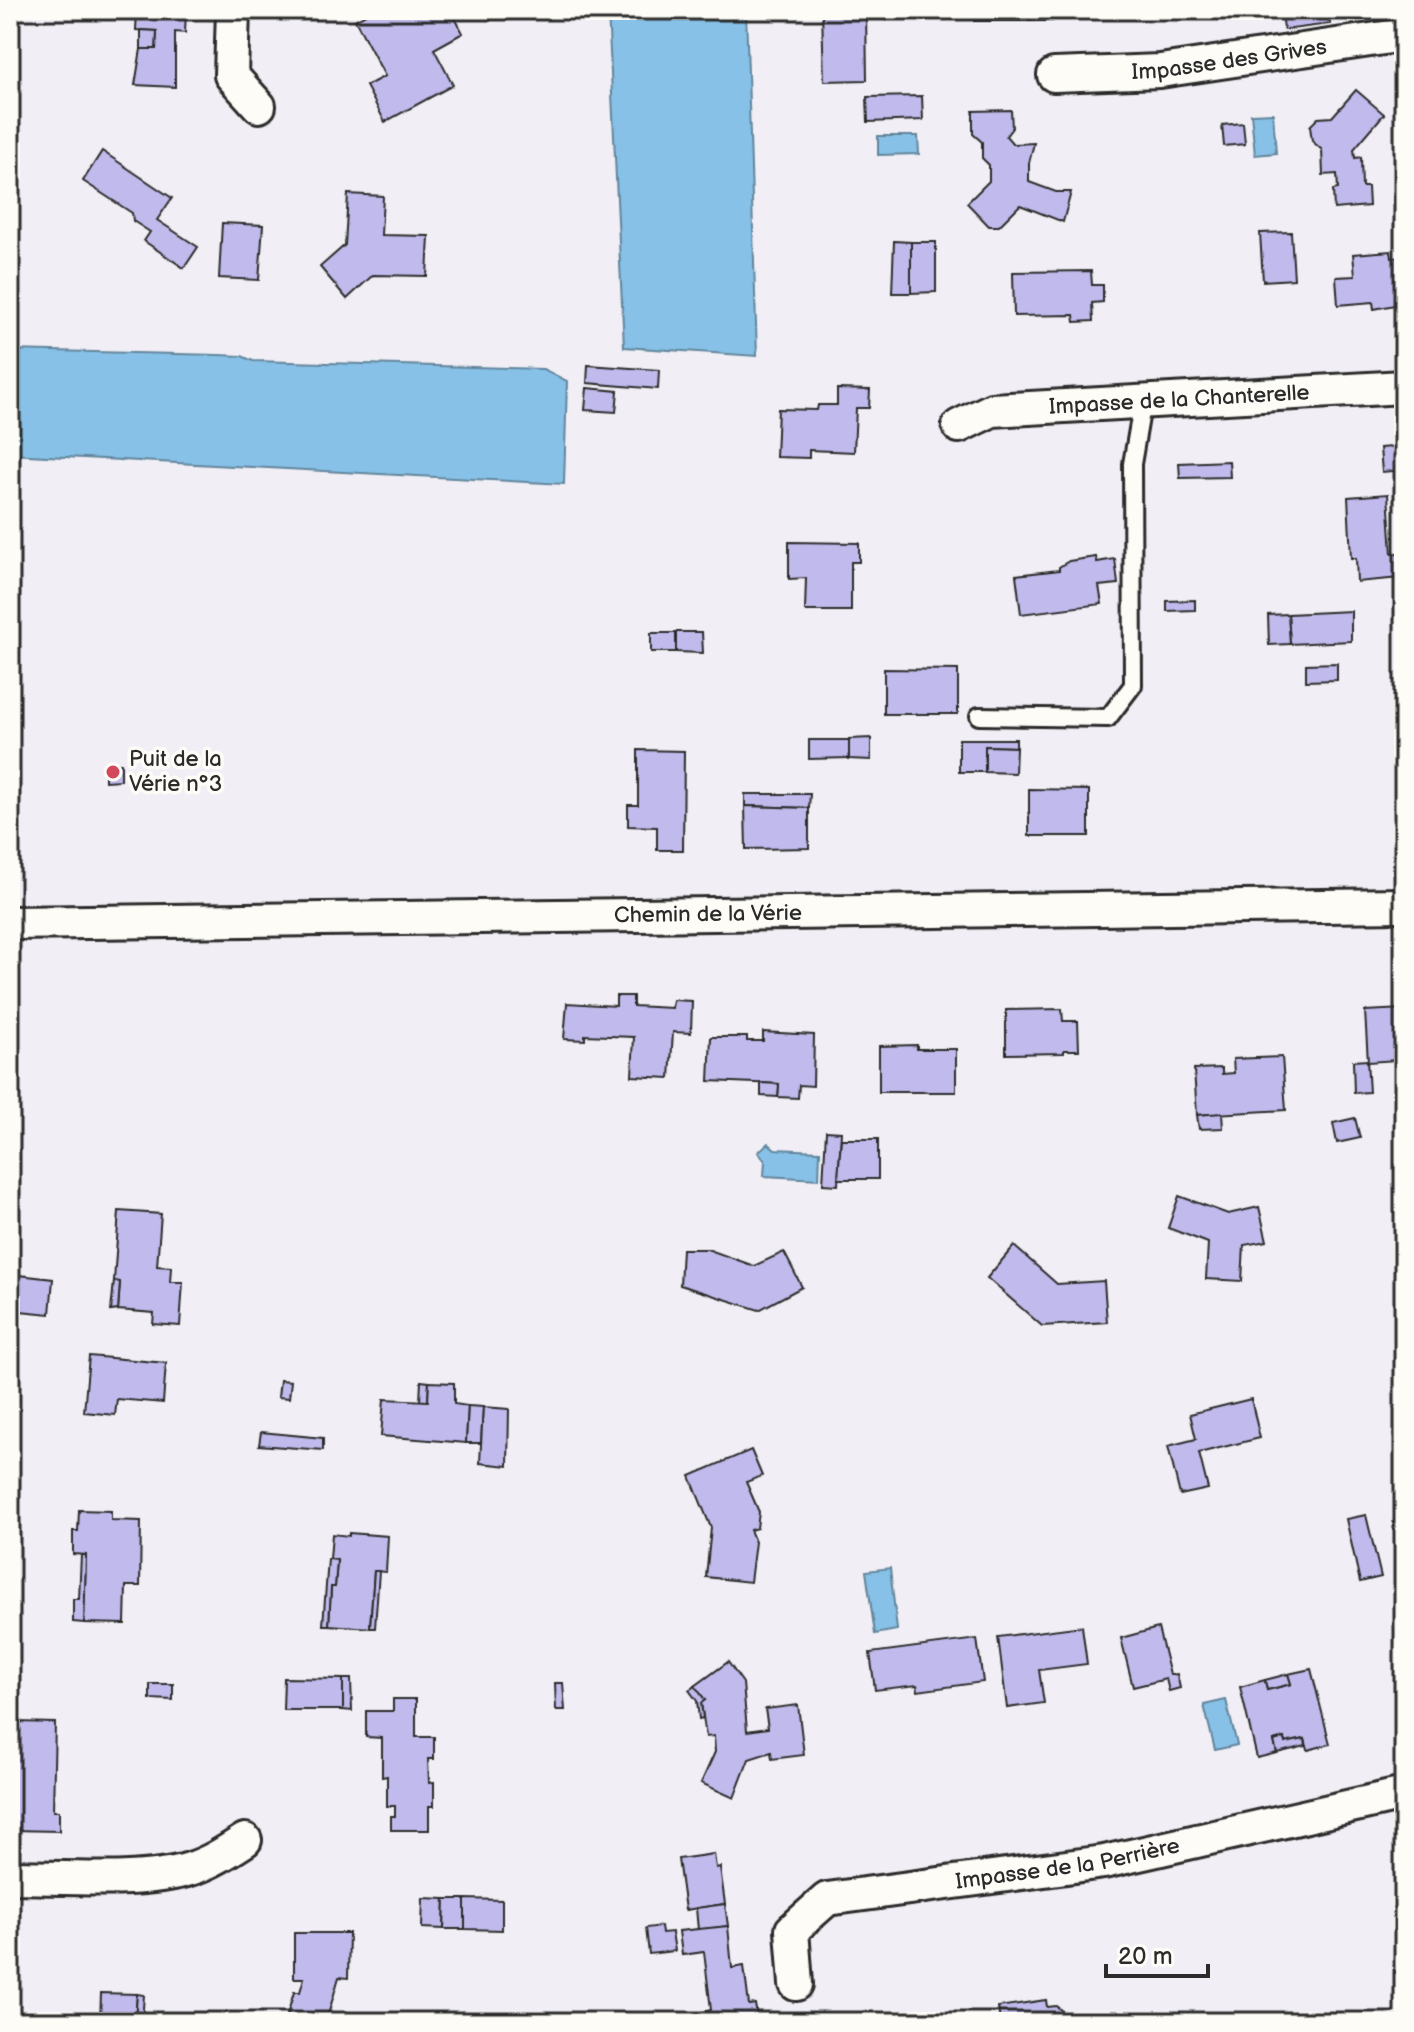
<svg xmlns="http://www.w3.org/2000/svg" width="1414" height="2032" font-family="'Balsamiq Sans',sans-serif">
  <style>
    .water { fill: #87c1e7; stroke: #62859c; stroke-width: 2 }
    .building { fill: #c1bbed; stroke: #2b2b2b; stroke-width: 2 }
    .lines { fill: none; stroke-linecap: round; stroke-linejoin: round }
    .lane-casing { stroke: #2b2b2b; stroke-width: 22 }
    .street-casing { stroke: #2b2b2b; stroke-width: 38 }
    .lane { stroke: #fdfcf7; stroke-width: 16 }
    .street { stroke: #fdfcf7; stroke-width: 32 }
    .poi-dot { fill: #d1495b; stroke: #fdfcf7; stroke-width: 3 }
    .labels { text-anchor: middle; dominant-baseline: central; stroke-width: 7; stroke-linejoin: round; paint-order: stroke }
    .street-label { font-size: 22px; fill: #2b2b2b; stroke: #fdfcf7 }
    .poi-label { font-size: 22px; fill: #2b2b2b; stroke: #fdfcf7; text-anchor: start }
  </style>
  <rect width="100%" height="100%" fill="#f1eff5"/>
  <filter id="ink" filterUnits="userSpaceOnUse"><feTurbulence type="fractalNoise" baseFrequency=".0125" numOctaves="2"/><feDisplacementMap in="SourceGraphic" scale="16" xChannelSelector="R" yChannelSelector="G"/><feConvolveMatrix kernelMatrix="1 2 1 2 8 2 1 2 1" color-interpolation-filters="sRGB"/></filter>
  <g filter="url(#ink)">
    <g class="water">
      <polygon points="608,10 746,10 757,356 624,347"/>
      <polygon points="1273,113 1276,153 1255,155 1251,114"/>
      <polygon points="878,136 918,136 919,154 878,155"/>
      <polygon points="10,350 219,355 242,356 253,361 543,369 567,381 564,484 10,454"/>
      <polygon points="768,1143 775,1149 820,1151 819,1179 764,1176 765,1161 758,1152"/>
      <polygon points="890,1568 897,1630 875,1634 866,1571"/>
      <polygon points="1226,1700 1237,1745 1215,1750 1204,1705"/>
    </g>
    <g class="building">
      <polygon points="137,10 186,10 185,33 175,32 175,87 135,85 141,49 156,49 157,31 136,30"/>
      <polygon points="373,10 451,10 463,33 434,49 453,85 385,122 366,86 385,76 355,20"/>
      <polygon points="822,10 866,10 867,80 824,81"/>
      <rect x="974" y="10" width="78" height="11"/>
      <polygon points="1112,10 1158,10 1158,12 1112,16"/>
      <polygon points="1282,10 1328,10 1330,24 1284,30"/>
      <polygon points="141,30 157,31 156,49 141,49"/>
      <polygon points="1356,90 1384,114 1354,149 1355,158 1361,157 1362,187 1368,187 1369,206 1334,209 1333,190 1338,189 1337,174 1323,175 1322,150 1312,141 1310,126 1318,118 1332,117"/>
      <polygon points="922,96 923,120 868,122 867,97"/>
      <polygon points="1011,110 1012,128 1006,136 1013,144 1034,143 1029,163 1029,182 1056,192 1071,192 1063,222 1020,205 999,226 989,226 967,203 989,181 989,165 982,158 982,142 973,134 973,111"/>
      <polygon points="1243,123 1245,144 1224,146 1222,125"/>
      <polygon points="102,151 172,198 157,220 198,247 184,268 144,241 150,232 133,221 132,213 83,181"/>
      <polygon points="348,194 383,196 381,235 429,236 427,276 373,275 347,299 320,267 345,245"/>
      <polygon points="222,223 263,225 259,280 219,278"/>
      <polygon points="1291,232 1294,279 1263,281 1260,233"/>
      <polygon points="894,241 911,242 911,293 892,293"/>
      <polygon points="911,242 936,242 936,292 911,293"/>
      <polygon points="1391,251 1392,258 1404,257 1404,295 1401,295 1400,304 1374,309 1373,302 1338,305 1336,277 1355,276 1353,254"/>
      <polygon points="1091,271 1092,285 1103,285 1103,302 1092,303 1093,321 1075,322 1074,315 1014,316 1013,272"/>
      <polygon points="588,365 659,370 658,389 587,383"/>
      <polygon points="587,388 618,391 616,412 585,410"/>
      <polygon points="837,389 870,390 869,408 856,408 854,452 809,450 809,458 776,457 778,409 817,410 818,405 837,405"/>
      <polygon points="1404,446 1404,470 1382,472 1380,448"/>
      <polygon points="1229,461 1230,477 1180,478 1179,463"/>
      <polygon points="1388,494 1392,554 1398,554 1400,578 1357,582 1356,558 1351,558 1348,497"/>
      <polygon points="789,542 859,543 859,562 851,562 851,611 805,611 806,578 789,579"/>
      <polygon points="1096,557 1097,562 1115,559 1118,584 1099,586 1102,604 1021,614 1016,575 1059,570 1059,567 1069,561"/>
      <polygon points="1195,600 1195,610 1167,611 1167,601"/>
      <polygon points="1351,611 1351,641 1290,644 1288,614"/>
      <polygon points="1288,614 1290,644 1269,645 1268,615"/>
      <polygon points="676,632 702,632 703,653 676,652"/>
      <rect x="651" y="633" width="25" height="19"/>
      <polygon points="1337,663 1337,680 1306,681 1306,664"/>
      <polygon points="884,669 958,670 958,714 884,714"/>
      <polygon points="871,738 871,760 849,759 849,739"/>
      <polygon points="959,739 1016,739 1016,747 985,746 985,772 959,772"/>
      <polygon points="809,740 849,740 849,758 809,759"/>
      <polygon points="985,746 1016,747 1015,773 985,772"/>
      <polygon points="638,750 684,751 683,850 657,850 657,827 628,826 628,805 638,805"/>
      <polygon points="121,763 121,780 105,781 105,764"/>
      <polygon points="1029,789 1089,790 1089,836 1029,836"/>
      <polygon points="745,794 810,794 809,808 745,806"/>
      <polygon points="745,806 809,808 809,848 746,849"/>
      <polygon points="616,996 633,996 633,1006 672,1008 673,1000 692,1001 691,1033 673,1032 670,1078 632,1076 634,1037 585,1035 585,1040 564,1039 567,1003 616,1006"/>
      <polygon points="1062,1009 1063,1021 1078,1021 1079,1050 1064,1050 1064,1053 1006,1054 1006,1010"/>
      <polygon points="1404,1009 1404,1077 1398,1077 1397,1060 1368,1062 1365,1011"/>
      <polygon points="763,1032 814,1035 813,1086 799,1085 798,1098 778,1097 779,1084 709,1081 711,1037 747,1037 747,1041 763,1041"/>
      <polygon points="917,1045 917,1049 956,1049 956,1092 879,1092 879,1046"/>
      <polygon points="1282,1057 1286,1110 1197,1115 1194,1069 1222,1068 1222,1074 1234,1073 1233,1059"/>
      <polygon points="1367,1060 1369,1092 1354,1093 1353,1061"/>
      <polygon points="761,1083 779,1084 778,1097 761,1096"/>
      <polygon points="1222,1113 1223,1128 1199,1129 1197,1115"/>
      <polygon points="1355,1118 1360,1138 1337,1143 1333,1123"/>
      <polygon points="826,1131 841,1132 838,1185 823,1184"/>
      <polygon points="841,1139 878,1139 878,1179 838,1179"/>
      <polygon points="1179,1196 1228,1214 1259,1207 1267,1241 1244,1245 1242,1281 1206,1279 1208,1243 1168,1228"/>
      <polygon points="119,1211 161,1214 157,1266 171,1267 170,1282 183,1282 180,1326 153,1324 154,1313 118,1310 120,1282 114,1281"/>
      <polygon points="10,1223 18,1224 10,1274"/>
      <polygon points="1014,1246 1057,1284 1104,1281 1107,1322 1042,1326 987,1278"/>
      <polygon points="682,1249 707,1249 754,1266 784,1252 802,1287 759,1310 680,1285"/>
      <polygon points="10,1274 53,1279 50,1314 10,1310"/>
      <polygon points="114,1281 120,1282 118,1310 111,1311"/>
      <polygon points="89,1356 166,1363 163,1403 117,1399 115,1415 84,1412"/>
      <polygon points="280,1380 291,1381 289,1398 278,1397"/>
      <polygon points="421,1381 429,1382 428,1401 420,1401"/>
      <polygon points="429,1382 454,1383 454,1404 468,1406 466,1443 381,1436 384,1399 428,1401"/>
      <polygon points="1251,1399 1260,1438 1199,1453 1208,1489 1180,1495 1168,1446 1196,1439 1190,1414"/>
      <polygon points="468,1406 483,1407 481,1443 466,1443"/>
      <polygon points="483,1407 509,1409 508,1466 480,1463"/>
      <polygon points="261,1432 323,1438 323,1450 259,1445"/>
      <polygon points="751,1450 762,1476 746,1482 759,1512 757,1528 750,1530 755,1542 750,1582 706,1577 711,1528 690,1476"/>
      <polygon points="79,1510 111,1511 111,1520 141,1521 140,1586 126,1586 125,1624 84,1623 86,1555 73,1554 73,1531 78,1531"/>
      <polygon points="1366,1515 1381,1577 1360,1582 1346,1519"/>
      <polygon points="349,1533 388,1536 386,1572 374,1571 370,1628 329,1625 331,1587 335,1587 337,1560 330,1559 332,1534 349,1536"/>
      <polygon points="81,1555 86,1555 84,1623 73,1622 73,1599 79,1599"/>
      <polygon points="328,1559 337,1560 335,1587 331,1587 329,1625 323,1625"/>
      <polygon points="374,1571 379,1571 375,1628 370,1628"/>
      <polygon points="1082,1626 1087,1664 1039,1670 1044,1703 1007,1708 998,1637"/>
      <polygon points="1158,1628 1170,1675 1177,1674 1180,1688 1169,1691 1166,1679 1133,1687 1121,1638"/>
      <polygon points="977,1639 983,1682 918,1691 917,1685 875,1690 870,1653"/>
      <polygon points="728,1662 743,1683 747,1731 768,1728 765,1709 798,1705 804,1755 772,1759 771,1752 749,1759 734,1798 701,1783 715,1752 714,1736 706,1737 701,1703 705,1700 695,1686"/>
      <polygon points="1311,1669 1330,1744 1308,1750 1305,1739 1285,1743 1284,1738 1274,1741 1277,1753 1257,1758 1240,1687 1265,1680 1267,1690 1291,1684 1288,1674"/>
      <polygon points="1288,1674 1291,1684 1267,1690 1265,1680"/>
      <polygon points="284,1678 343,1679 343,1710 283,1710"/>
      <polygon points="343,1679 351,1679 352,1711 343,1710"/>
      <polygon points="555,1683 563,1683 565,1710 556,1710"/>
      <polygon points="150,1684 173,1684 173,1700 150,1699"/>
      <polygon points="695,1686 705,1700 701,1703 703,1718 699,1719 697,1701 689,1690"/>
      <polygon points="393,1699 416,1699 416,1737 434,1737 434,1759 428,1759 429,1783 434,1782 434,1806 429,1806 429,1830 391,1830 391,1816 395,1816 395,1806 387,1806 387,1776 382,1777 382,1738 366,1737 366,1711 393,1711"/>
      <polygon points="17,1722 55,1723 53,1811 59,1811 59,1831 10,1830 13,1737 16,1737"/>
      <polygon points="1284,1738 1285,1743 1305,1739 1306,1746 1277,1753 1274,1741"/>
      <polygon points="714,1854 716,1868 720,1867 725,1904 685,1910 678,1859"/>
      <polygon points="423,1898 445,1899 444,1929 422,1928"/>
      <polygon points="445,1899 465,1899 465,1929 444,1929"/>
      <polygon points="465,1899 502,1900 502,1930 465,1929"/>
      <polygon points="725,1904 728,1926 698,1930 696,1908"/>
      <polygon points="661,1926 662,1933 672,1932 675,1951 649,1954 646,1928"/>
      <polygon points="728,1926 732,1968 744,1966 749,2005 755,2004 758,2022 704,2022 703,2012 711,2010 704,1952 682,1955 679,1931"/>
      <polygon points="294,1933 349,1933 348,1978 339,1977 326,2022 285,2022 294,1992 300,1992 304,1978 294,1978"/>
      <polygon points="101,1993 137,1994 135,2022 100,2022"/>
      <polygon points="137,1994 144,1995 142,2022 135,2022"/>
      <polygon points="1046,2000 1047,2007 1056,2006 1068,2016 1069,2022 1000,2022 998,2007"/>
    </g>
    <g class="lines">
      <g class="lane-casing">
        <polyline id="lane" points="979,716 1108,718 1133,685 1132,464 1143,400"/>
      </g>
      <g class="street-casing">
        <g id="street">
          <polyline points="233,10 231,75 259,106"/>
          <path id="s1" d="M1054,75L1160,71L1404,35"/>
          <path id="s2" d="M959,426L992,410L1404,387"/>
          <path id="s3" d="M10,923L1404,905"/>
          <path d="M10,1877C63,1877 141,1884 190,1869C210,1863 228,1851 245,1840"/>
          <path id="s4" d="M796,1984L792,1930L827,1899L1104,1862L1404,1794"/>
        </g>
      </g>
      <use href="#lane" class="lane"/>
      <use href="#street" class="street"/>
    </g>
  </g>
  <circle class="poi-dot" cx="113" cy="772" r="8"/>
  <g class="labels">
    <g class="street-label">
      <text stroke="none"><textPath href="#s1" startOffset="176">Impasse des Grives</textPath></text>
      <text stroke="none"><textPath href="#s2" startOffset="224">Impasse de la Chanterelle</textPath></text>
      <text stroke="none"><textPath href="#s3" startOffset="698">Chemin de la Vérie</textPath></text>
      <text stroke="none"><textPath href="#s4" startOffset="344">Impasse de la Perrière</textPath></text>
    </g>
    <g class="poi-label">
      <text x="129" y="759">Puit de la<tspan x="129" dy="25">Vérie n°3</tspan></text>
    </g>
  </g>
  <rect width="1414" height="2032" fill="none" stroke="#fdfcf7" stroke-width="40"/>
  <rect x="20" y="20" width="1374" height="1992" fill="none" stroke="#2b2b2b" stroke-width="3" filter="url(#ink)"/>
  <path d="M1106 1964v12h102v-12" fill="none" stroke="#2b2b2b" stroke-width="4"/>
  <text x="1118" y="1964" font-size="24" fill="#2b2b2b" stroke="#fdfcf7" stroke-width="6" paint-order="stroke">20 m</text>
</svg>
